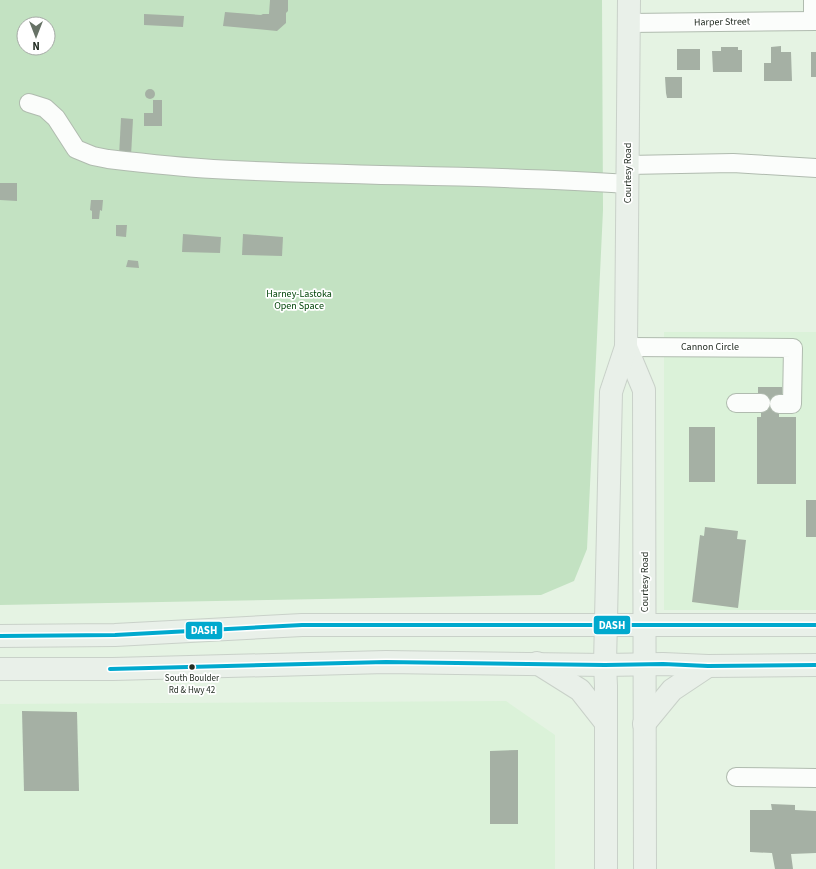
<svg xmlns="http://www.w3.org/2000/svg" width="816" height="869" font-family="'Source Sans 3',sans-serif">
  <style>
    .built { fill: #dbf2d9 }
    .green { fill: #c3e2c2; fill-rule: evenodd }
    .building { fill: #a5b0a4 }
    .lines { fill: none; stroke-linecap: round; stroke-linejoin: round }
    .minor-casing { stroke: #b0bbaf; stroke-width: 20 }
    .major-casing { stroke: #c9d1c9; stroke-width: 24 }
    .minor { stroke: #fbfdfb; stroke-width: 18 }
    .major { stroke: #e9f0e9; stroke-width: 22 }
    .bus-1-casing { stroke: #fff; stroke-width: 7 }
    .bus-1 { stroke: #00a9ce; stroke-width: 4 }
    .bus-dot { fill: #232d23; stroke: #fff; stroke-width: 1.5 }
    .labels { text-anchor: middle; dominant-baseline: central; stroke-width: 3.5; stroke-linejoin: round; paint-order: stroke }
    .bus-label { font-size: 9px; fill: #232d23; stroke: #fff }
    .street-label { font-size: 10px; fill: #232d23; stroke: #fff }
    .park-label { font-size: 10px; fill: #004408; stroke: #fff }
    .line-badge { stroke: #fff; stroke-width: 1.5 }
    .badge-label { font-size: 11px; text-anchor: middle; font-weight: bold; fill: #fff }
  </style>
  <rect width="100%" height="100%" fill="#e5f3e3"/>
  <g class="built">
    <rect x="664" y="332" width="152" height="278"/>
    <polygon points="506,701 555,735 555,869 0,869 0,704"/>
  </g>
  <path class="green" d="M0,0H602L603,210L587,549L574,581L541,595L0,605ZM24,24H48V48H24Z"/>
  <g class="building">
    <polygon points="270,0 288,0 288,11 286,13 286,23 277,31 223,26 225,12 261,15 263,14 269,14"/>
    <polygon points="144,14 184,16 183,27 144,25"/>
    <polygon points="781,46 781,52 791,52 792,81 764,81 764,63 771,63 771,47"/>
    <polygon points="721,47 738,47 738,50 742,50 742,72 713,72 712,51 721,51"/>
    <rect x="677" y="49" width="23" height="21"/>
    <rect x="811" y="52" width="5" height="25"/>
    <polygon points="665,77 682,77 682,98 667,98 666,93"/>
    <circle cx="150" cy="94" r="5"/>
    <polygon points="153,100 162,100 162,126 144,126 144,113 153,113"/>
    <polygon points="121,118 133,119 131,156 119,156"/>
    <polygon points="0,183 17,183 17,201 0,200"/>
    <polygon points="91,200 103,200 102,211 100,210 99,219 92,219 92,211 90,210"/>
    <polygon points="116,225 127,225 126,237 116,236"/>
    <polygon points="183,234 221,237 220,253 182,252"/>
    <polygon points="243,234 283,237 282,256 242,255"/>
    <polygon points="128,260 138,261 139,268 126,267"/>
    <polygon points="758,387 782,387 782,400 779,400 779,417 796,417 796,484 757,484 757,417 761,417 761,399 758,399"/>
    <rect x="689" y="427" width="26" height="55"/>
    <rect x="806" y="500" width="10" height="37"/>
    <polygon points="705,527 738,531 737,539 746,540 738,608 692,602 700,535 704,536"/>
    <polygon points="22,711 77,712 79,791 24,791"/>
    <polygon points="518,750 518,824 490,824 490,751"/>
    <polygon points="771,804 795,805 795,810 816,811 816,853 791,854 793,869 775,869 772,853 750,852 750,810 772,810"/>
  </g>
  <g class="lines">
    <g class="minor-casing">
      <g id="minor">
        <polyline points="813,0 813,21"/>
        <polyline points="629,23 816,21"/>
        <path d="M29,103L45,108L56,118L76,149L93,156L108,159C143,163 178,167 213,169C352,177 490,174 628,184"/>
        <polyline points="628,165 733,163 816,168"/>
        <polyline points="626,347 793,348 792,404 779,404"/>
        <polyline points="736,403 761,403"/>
        <polyline points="736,777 816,778"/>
      </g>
    </g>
    <g class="major-casing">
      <g id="major">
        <polyline points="626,347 644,390 645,869"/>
        <polyline points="0,636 115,635 302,625 816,625"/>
        <polyline points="537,663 580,690 606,723"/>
        <polyline points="0,669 113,669 386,662 605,665 663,664 708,666 816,665"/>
        <polyline points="644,724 672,690 708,666"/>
        <polyline points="606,869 606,686 605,665 611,392 626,347 629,0"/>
      </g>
    </g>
    <use href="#minor" class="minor"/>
    <use href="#major" class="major"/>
    <g class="bus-1-casing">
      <g id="bus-1">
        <polyline points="0,636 115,635 302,625 816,625"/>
        <polyline points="110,669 386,662 605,665 663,664 708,666 816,665"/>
      </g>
    </g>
    <use href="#bus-1" class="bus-1"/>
  </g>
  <circle class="bus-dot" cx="192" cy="667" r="3.5"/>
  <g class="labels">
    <g class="bus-label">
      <text x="192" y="678">South Boulder<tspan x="192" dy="12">Rd &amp; Hwy 42</tspan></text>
    </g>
    <g class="street-label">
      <text transform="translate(722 22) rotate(-1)">Harper Street</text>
      <text transform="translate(628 173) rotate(-90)">Courtesy Road</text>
      <text x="710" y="347">Cannon Circle</text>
      <text transform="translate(645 582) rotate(-90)">Courtesy Road</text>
    </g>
    <g class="park-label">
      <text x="299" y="294">Harney-Lastoka<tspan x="299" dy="12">Open Space</tspan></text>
    </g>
  </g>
  <g class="line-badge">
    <rect x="593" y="615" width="38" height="20" rx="4" fill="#00a9ce"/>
    <rect x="185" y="621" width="38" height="19" rx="4" fill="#00a9ce"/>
  </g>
  <g class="badge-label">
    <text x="612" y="629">DASH</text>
    <text x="204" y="634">DASH</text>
  </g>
  <g transform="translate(36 36) rotate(180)"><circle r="19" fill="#ffffff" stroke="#a7aba7"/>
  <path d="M0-3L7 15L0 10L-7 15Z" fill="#677266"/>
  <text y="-6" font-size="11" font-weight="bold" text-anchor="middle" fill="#232d23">N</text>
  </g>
</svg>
